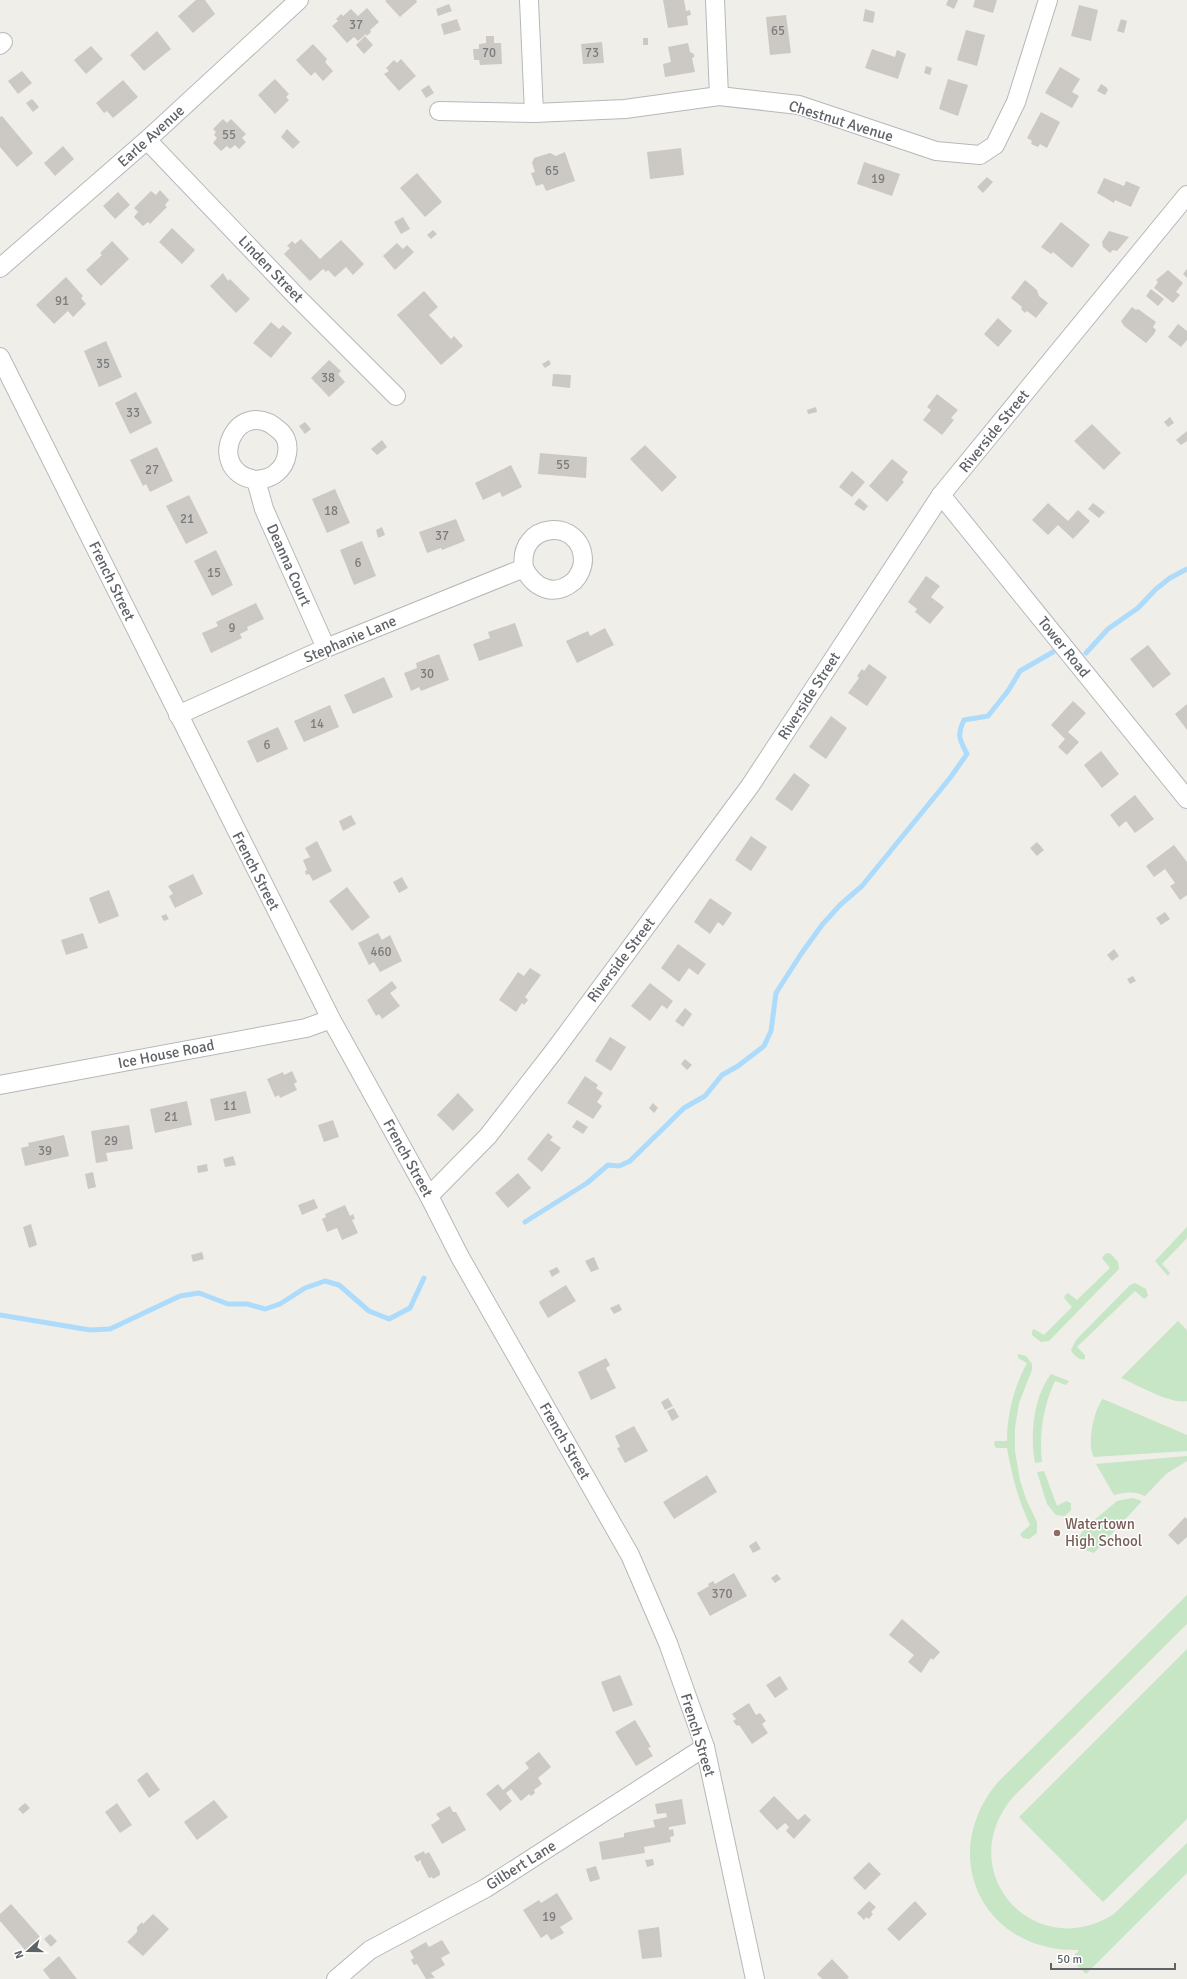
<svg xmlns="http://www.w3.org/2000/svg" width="1187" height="1979" font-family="Signika,sans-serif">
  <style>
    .green { fill: #c6e6c6 }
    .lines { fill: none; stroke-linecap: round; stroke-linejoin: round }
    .stream { stroke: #acdbfc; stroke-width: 5 }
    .building { fill: #ccc9c4 }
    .minor-casing { stroke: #b5b8bb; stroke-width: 20 }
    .minor { stroke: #fff; stroke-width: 18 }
    .education-dot { fill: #8d6e63; stroke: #fff; stroke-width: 1.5 }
    .labels { text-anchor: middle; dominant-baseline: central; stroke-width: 3; stroke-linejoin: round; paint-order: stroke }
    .number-label { font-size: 13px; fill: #7a7c7e }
    .street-label { font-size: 15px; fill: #5f6367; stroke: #fff }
    .education-label { font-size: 15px; fill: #785e54; stroke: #fff; text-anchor: start }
  </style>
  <rect width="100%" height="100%" fill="#f0eee8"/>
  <g class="green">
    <polygon points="1187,1227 1187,1238 1162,1264 1170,1273 1168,1276 1155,1261"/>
    <polygon points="1110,1253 1118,1262 1119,1269 1049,1341 1041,1342 1032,1335 1032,1331 1034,1329 1044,1335 1072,1307 1064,1298 1066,1294 1068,1293 1077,1300 1110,1268 1102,1258 1105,1254"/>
    <path d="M1135,1283L1146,1289L1148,1296L1144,1299L1135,1291L1077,1347L1085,1355V1359C1080,1361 1073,1355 1071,1350L1076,1340L1130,1285Z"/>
    <path d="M1178,1321L1187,1330V1401C1171,1405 1136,1384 1121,1378Z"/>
    <path d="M1018,1354L1026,1356L1032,1364V1370L1019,1403L1015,1428V1451L1020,1480L1026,1499L1037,1522V1533L1029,1539L1023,1538L1020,1534L1030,1525C1018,1500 1012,1476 1007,1448H996L994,1444L995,1441H1007C1007,1414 1014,1387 1027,1363L1018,1358Z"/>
    <path d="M1051,1374L1069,1381L1066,1385L1055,1381C1043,1406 1039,1434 1042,1462L1035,1463C1030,1435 1033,1398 1051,1374Z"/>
    <path d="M1103,1399L1187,1435V1451L1094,1457C1086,1445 1094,1409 1103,1399Z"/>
    <path d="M1187,1456V1461L1166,1474L1145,1496C1135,1491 1125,1492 1114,1495L1096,1464Z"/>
    <polygon points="1044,1471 1057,1506 1066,1501 1071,1503 1071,1510 1065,1516 1056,1515 1047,1504 1037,1472"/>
    <polygon points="1132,1498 1142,1501 1094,1553 1082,1549 1078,1538 1086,1527 1117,1501"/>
    <path d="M1187,1595V1624L1013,1797C951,1870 1033,1965 1114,1914L1187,1843V1873L1086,1974L1071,1959L1079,1950C983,1953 936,1855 998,1782Z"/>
    <polygon points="1187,1649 1187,1819 1103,1902 1019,1817"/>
  </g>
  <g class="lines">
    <g class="stream">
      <polyline points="1086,653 1108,629 1138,608 1156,589 1170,578 1187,569"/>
      <path d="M525,1222L587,1183L608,1165L619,1166L630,1161L684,1108L705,1096L722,1075L738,1066L764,1046L771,1031L776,993L801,954L822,925L840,905L862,886L950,778L967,754C959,739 957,735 964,720L988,716L1008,691L1020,671L1053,652"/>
      <polyline points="0,1315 90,1330 110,1329 180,1296 199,1293 228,1304 247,1304 265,1309 280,1304 305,1288 325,1281 339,1285 369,1311 389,1319 410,1308 424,1278"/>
    </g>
  </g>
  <g class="building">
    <polygon points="196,0 205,0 215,14 193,33 178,16"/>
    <polygon points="387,0 416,0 417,2 400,17 385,1"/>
    <polygon points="663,0 684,0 686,11 690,10 691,15 687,16 688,25 668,28"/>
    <polygon points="948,0 958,0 954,9 946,5"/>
    <polygon points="975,0 997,0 993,13 973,7"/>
    <polygon points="449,4 452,11 438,16 436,9"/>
    <polygon points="1079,5 1098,10 1091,41 1071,36"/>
    <polygon points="367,8 379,22 370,30 371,32 367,36 366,34 358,41 354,37 347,43 332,26 338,21 336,19 341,14 343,16 351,9 358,16"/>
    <polygon points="865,9 875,12 873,23 863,21"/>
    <polygon points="786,15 791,53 770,55 766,17"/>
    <polygon points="457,19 461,30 444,35 441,24"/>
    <polygon points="1121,19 1127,21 1124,33 1117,31"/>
    <polygon points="966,30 985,35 977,66 957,60"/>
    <polygon points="157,31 171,49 144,71 130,55"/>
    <polygon points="365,36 373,45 364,54 356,45"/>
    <polygon points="486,36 494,36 494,43 501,43 502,64 480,65 479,60 474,60 473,49 479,49 479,44 486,43"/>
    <rect x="643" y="38" width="5" height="7"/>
    <polygon points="602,42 604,63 583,64 581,44"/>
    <polygon points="688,43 690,52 694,54 694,57 692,58 695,72 665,77 663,64 671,62 668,47"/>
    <polygon points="313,44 327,59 325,62 333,71 323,81 315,72 311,76 296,60"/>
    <polygon points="91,46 103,59 86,74 74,60"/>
    <polygon points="872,49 895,57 897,50 906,54 898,79 865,68"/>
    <polygon points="401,59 416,76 399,91 384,74 389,71 386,68 394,60 397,63"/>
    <polygon points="926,66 932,68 930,75 924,73"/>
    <polygon points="1060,67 1080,79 1072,92 1079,96 1072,108 1045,93"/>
    <polygon points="22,71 32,83 18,94 8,81"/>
    <polygon points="275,79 289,94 286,97 289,100 275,114 258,95"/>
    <polygon points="948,79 968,85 958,116 939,109"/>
    <polygon points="123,80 138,97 113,118 107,111 104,113 96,103"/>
    <polygon points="1101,84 1106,87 1108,90 1105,95 1097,91"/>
    <polygon points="429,85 434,93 426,98 421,90"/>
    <polygon points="32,99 39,107 33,112 26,103"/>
    <polygon points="1041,112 1060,122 1047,148 1040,144 1038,147 1031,144 1032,141 1027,138"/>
    <polygon points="2,116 33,153 17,167 0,147 0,117"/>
    <polygon points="223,119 227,123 231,119 246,134 242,138 246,142 239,149 235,145 230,149 227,146 221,151 213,143 217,138 214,135 216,132 213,129"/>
    <polygon points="287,129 300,142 293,149 281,137"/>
    <polygon points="63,146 74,159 55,176 44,163"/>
    <polygon points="681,148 684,175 650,179 647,152"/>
    <polygon points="565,152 575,181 546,191 543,184 536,186 531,173 535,172 532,163 534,158 550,153 556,156"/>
    <polygon points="864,162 900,174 892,196 857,184"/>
    <polygon points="417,173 442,202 425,217 400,188"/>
    <polygon points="987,177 993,182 983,193 977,187"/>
    <polygon points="1104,178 1124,186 1126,181 1140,187 1131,207 1115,200 1114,203 1097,193"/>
    <polygon points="160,190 169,200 165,205 167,207 150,224 148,222 143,226 134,217 138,212 134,208 151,191 156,195"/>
    <polygon points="118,192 130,205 115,219 103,206"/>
    <polygon points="403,217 410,229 401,234 394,222"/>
    <polygon points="1061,222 1090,245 1072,268 1053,252 1051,254 1041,247"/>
    <polygon points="172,228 195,250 182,264 159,242"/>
    <polygon points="433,230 437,234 431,239 427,235"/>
    <polygon points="1109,231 1129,237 1117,251 1113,250 1110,253 1103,247 1102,242"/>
    <polygon points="301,239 320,259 341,240 364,264 353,275 346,267 335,277 328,270 326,272 323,269 310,281 284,254 290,248 287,246 292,241 295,244"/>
    <polygon points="112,241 129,259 101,286 86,270 102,255 100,253"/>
    <polygon points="397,243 403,249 407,245 414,252 395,270 383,256"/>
    <polygon points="1187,269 1187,278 1183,274"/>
    <polygon points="1168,270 1183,283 1176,292 1180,295 1173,303 1154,288 1158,282 1156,280"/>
    <polygon points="223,273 228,281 230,279 250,299 236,313 210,286"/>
    <polygon points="66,277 83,296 81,298 86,304 73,317 68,311 54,324 36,305"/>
    <polygon points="1025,280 1037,290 1039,296 1048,303 1036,318 1027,311 1025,313 1021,309 1022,307 1011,298"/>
    <polygon points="1151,289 1164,299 1158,306 1146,296"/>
    <polygon points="424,291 438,307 429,315 451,339 454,336 463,346 441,365 397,315"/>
    <polygon points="1132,307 1136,310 1138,309 1156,322 1153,327 1156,330 1154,334 1146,343 1124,326 1121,321"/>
    <polygon points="998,318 1012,331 998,347 984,334"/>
    <polygon points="271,322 279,329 283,325 292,333 271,358 253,343"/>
    <polygon points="1178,324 1187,331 1187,340 1181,347 1168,337"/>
    <polygon points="106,341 122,377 99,387 84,351"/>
    <polygon points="329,360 341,371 338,374 345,382 329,397 311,378"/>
    <polygon points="549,360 551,364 545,368 542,364"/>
    <polygon points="553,374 571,375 570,388 552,386"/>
    <polygon points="136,392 152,423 130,434 115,403"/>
    <polygon points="937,394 958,410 951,418 954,420 942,435 923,420 931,410 927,407"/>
    <polygon points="816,407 817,412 808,414 807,410"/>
    <polygon points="1170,417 1174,423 1168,427 1164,422"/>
    <polygon points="305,422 311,429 305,434 299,426"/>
    <polygon points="1092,424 1121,453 1104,470 1074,441"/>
    <polygon points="1187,431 1187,441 1181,445 1176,440"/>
    <polygon points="382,440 387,447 377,455 371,449"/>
    <polygon points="645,445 677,477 662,492 630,459"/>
    <polygon points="157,447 173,481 150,492 146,484 143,486 130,460"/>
    <polygon points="540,453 587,457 586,478 538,474"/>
    <polygon points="892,459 908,472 902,480 904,482 887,502 869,486"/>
    <polygon points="511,465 522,487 502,497 500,492 483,500 475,483"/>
    <polygon points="852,471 865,482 852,497 839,487"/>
    <polygon points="335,489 350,523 327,533 312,499"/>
    <polygon points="189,495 208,533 186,544 166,506"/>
    <polygon points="859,498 868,506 864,511 854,504"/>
    <polygon points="1048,503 1068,521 1078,510 1090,521 1073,539 1058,525 1048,535 1032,520"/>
    <polygon points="1093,503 1105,512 1099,518 1088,509"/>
    <polygon points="456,519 465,541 442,550 441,548 427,553 419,532"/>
    <polygon points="382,527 385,535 378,538 376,530"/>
    <polygon points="362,541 376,576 354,585 340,550"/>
    <polygon points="216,550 233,585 212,596 194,561"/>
    <polygon points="926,576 940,586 931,597 944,607 930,624 915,612 917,609 908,602"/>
    <polygon points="256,603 264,619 247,627 248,630 240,634 242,638 211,653 202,633 218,626 216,622"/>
    <polygon points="515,623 523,646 479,661 473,644 490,638 488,632"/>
    <polygon points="605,628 614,645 577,663 566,641 588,631 590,636"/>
    <polygon points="1148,645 1171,674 1153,688 1130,659"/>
    <polygon points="439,654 449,680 421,691 419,687 411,691 404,673 417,668 416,663"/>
    <polygon points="869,664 887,677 867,706 848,693 859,678 857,676 862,669 864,671"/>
    <polygon points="384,677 393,697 353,714 344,695"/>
    <polygon points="1073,701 1086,713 1068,732 1079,742 1067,755 1058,747 1065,739 1051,725"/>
    <polygon points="1187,704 1187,730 1175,714"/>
    <polygon points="330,705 339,727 304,742 294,721"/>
    <polygon points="831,716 847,728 826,759 809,747"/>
    <polygon points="278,727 288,749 257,763 247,741"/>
    <polygon points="1101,751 1119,774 1102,788 1084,765"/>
    <polygon points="794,773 810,785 792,811 775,799"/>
    <polygon points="1135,795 1154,819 1135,833 1126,821 1119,827 1110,815"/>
    <polygon points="351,815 356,824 343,831 339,821"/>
    <polygon points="751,836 767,847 751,871 735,860"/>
    <polygon points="317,841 332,871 313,881 309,874 306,875 305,871 307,870 303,860 310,857 305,848"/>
    <polygon points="1037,842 1044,850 1037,856 1030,848"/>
    <polygon points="1174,845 1187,862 1187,895 1180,900 1170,886 1175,883 1165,869 1154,877 1146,866"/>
    <polygon points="193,874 203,894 175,908 169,896 173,894 168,886"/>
    <polygon points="402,877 408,888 399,893 393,882"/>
    <polygon points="347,887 370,917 352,931 329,901"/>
    <polygon points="109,890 119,916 99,924 89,898"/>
    <polygon points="710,898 732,913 723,926 718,922 710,934 694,922"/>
    <polygon points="1165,912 1170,919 1161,925 1156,918"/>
    <polygon points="166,914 169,919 164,921 161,916"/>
    <polygon points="83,933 88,948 66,955 61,940"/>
    <polygon points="378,933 382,940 390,935 402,961 380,972 374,962 369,965 358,943"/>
    <polygon points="678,944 706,964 698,975 689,968 679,982 661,968"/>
    <polygon points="1114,949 1119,956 1112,961 1107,955"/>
    <polygon points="530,968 541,975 525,997 528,1000 524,1005 522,1003 516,1012 499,1000 518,972 524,976"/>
    <polygon points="1133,976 1136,981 1130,984 1127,979"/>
    <polygon points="392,981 397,988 390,993 400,1006 382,1019 379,1014 376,1016 367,1000"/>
    <polygon points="650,983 673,1001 667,1009 662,1005 650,1021 631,1006"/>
    <polygon points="685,1008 692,1014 683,1027 675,1021"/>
    <polygon points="610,1037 626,1047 611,1071 595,1061"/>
    <polygon points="685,1059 692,1065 687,1070 681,1064"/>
    <polygon points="292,1071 297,1082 294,1084 297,1090 280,1098 279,1095 275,1097 267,1079 283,1072 284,1075"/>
    <polygon points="585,1076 598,1085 596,1088 603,1093 597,1102 602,1106 593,1119 567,1103"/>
    <polygon points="246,1091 251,1113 215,1121 210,1099"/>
    <polygon points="458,1093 474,1110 453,1131 437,1115"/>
    <polygon points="187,1101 192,1125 155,1133 150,1109"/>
    <polygon points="653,1103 658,1108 654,1113 649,1108"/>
    <polygon points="333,1120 339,1137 324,1142 318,1125"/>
    <polygon points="577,1120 588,1127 583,1134 572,1127"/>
    <polygon points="129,1125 133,1149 106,1153 108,1161 96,1163 91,1131"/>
    <polygon points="548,1133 553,1137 550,1140 561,1148 542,1172 527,1159"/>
    <polygon points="64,1135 69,1156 25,1166 21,1148 29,1146 28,1143"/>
    <polygon points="233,1156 236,1165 225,1167 223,1159"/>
    <polygon points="207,1164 208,1171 198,1173 197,1166"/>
    <polygon points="93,1172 96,1187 88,1189 85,1174"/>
    <polygon points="518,1173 531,1188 508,1208 495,1193"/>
    <polygon points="314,1199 318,1208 302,1215 298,1205"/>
    <polygon points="345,1205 350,1216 353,1214 355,1219 352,1220 358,1233 342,1240 337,1228 327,1232 322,1219 326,1217 325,1214"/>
    <polygon points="31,1224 37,1245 29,1248 23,1227"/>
    <polygon points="202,1252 204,1259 193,1262 191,1255"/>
    <polygon points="594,1257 599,1269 591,1272 585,1261"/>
    <polygon points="557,1267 560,1272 552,1277 549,1271"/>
    <polygon points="566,1285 576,1301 548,1318 539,1303 540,1301"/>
    <polygon points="619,1304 622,1310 614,1314 610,1308"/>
    <polygon points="606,1358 610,1365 606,1368 616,1388 591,1400 578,1372"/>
    <polygon points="668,1398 673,1406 665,1410 661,1402"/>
    <polygon points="674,1408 679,1417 672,1421 667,1411"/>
    <polygon points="634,1426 648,1451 625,1463 617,1448 620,1447 615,1436"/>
    <polygon points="707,1475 717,1492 674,1519 663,1502"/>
    <polygon points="1185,1517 1187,1519 1187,1537 1178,1545 1168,1535"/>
    <polygon points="756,1541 761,1549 753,1553 749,1546"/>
    <polygon points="734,1573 747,1596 710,1616 697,1593 709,1586 708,1584 713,1581 715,1584"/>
    <polygon points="777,1574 781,1579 775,1583 771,1578"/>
    <polygon points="902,1619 940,1652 933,1660 931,1658 921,1673 908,1662 914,1655 889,1635"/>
    <polygon points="620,1675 633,1705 613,1712 601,1682"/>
    <polygon points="780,1676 788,1689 775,1698 766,1685"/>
    <polygon points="749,1703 756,1715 760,1713 766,1721 762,1724 768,1733 752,1744 739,1725 737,1726 733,1721 736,1719 732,1714"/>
    <polygon points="635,1720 651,1747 648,1748 653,1756 636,1766 615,1732"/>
    <polygon points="539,1752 551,1767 538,1778 542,1784 534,1790 535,1793 531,1796 529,1794 521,1801 511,1789 506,1793 512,1801 500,1811 486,1794 498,1784 503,1790 529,1768 525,1763"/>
    <polygon points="147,1772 160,1790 149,1798 137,1780"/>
    <polygon points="774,1796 798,1820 805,1814 811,1820 794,1839 786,1831 789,1827 785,1823 777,1830 759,1811"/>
    <polygon points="682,1799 686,1824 669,1827 669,1830 673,1829 674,1836 670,1837 671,1842 644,1847 645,1853 602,1860 599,1842 624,1837 624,1833 655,1827 653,1820 667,1817 666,1813 657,1814 655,1804"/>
    <polygon points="214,1800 228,1817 197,1840 184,1822"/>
    <polygon points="25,1803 30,1808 23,1814 18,1809"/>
    <polygon points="117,1803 132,1825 120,1833 105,1812"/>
    <polygon points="450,1806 453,1812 456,1812 466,1830 442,1844 431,1825 440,1819 436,1814"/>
    <polygon points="424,1851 425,1854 429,1852 440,1872 440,1875 433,1879 432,1877 429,1878 421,1863 421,1860 417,1862 414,1856"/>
    <polygon points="653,1859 654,1865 647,1867 645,1860"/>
    <polygon points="869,1862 881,1874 865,1890 853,1878"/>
    <polygon points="596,1866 600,1879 590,1882 586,1869"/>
    <polygon points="557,1893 573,1919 560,1927 564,1933 551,1940 547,1934 541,1938 523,1910 539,1900 541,1903"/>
    <polygon points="869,1901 876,1907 871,1912 873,1914 869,1919 866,1917 864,1920 857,1913"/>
    <polygon points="915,1901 927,1914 899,1941 887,1929"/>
    <polygon points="11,1904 41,1938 26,1951 0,1921 0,1914"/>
    <polygon points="153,1914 169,1929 143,1956 127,1942 137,1932 137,1927 142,1922 143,1924"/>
    <polygon points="659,1927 662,1957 642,1959 638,1930"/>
    <polygon points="50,1934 57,1941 51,1947 44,1939"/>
    <polygon points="442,1940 450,1953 441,1958 445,1965 431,1973 435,1978 426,1979 417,1964 414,1965 411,1960 414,1958 410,1951 426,1942 429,1947"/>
    <polygon points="59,1956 77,1979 50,1979 43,1970"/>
    <polygon points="832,1959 849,1977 847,1979 822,1979 817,1974"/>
  </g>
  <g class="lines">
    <g class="minor-casing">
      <g id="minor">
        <polyline points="529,0 534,113"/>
        <polyline points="715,0 719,96"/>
        <polyline points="0,45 3,42"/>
        <polyline points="439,111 534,113 625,109 719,96 799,105 936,151 980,155 995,145 1016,102 1048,0"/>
        <polyline points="147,140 296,296 396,396"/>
        <polyline points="0,268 147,140 299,0"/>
        <polyline points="0,357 331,1019 429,1196 460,1257 630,1555 668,1643 705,1747 755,1979"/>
        <path d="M256,480C201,471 238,390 281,432C292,443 288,464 276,473C271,478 263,479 256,480L264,509L326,648"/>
        <polyline points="941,495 1187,799"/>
        <path d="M178,715L326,648L524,568C517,521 582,517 583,560C583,567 579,576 574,581C554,598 534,588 524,568"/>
        <polyline points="0,1085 306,1028 331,1019"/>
        <polyline points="429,1196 488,1136 554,1051 750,786 941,495 1187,195"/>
        <polyline points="336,1979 370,1950 486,1888 705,1747"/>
      </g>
    </g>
    <use href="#minor" class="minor"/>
  </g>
  <circle class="education-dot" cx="1057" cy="1533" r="4"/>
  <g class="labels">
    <g class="number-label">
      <text x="356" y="25">37</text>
      <text x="778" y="31">65</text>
      <text x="489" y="53">70</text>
      <text x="592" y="53">73</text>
      <text x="229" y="135">55</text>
      <text x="552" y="171">65</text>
      <text x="878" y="179">19</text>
      <text x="62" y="301">91</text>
      <text x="103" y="364">35</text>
      <text x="328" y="378">38</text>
      <text x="133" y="413">33</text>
      <text x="563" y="465">55</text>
      <text x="152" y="470">27</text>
      <text x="331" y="511">18</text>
      <text x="187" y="519">21</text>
      <text x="442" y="536">37</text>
      <text x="358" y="563">6</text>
      <text x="214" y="573">15</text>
      <text x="232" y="628">9</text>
      <text x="427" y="674">30</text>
      <text x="317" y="724">14</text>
      <text x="267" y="745">6</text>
      <text x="381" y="952">460</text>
      <text x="230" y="1106">11</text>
      <text x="171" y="1117">21</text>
      <text x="111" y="1141">29</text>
      <text x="45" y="1151">39</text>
      <text x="722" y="1594">370</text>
      <text x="549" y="1917">19</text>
    </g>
    <g class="street-label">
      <text transform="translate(841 121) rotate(17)">Chestnut Avenue</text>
      <text transform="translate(151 136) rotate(-42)">Earle Avenue</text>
      <text transform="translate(271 269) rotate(46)">Linden Street</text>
      <text transform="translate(994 431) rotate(-51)">Riverside Street</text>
      <text transform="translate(289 565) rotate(66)">Deanna Court</text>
      <text transform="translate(112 581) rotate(64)">French Street</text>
      <text transform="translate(350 639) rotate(-23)">Stephanie Lane</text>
      <text transform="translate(1064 647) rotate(51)">Tower Road</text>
      <text transform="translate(809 696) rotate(-57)">Riverside Street</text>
      <text transform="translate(256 871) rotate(63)">French Street</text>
      <text transform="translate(621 960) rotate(-53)">Riverside Street</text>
      <text transform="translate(166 1054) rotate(-11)">Ice House Road</text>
      <text transform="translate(408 1158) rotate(61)">French Street</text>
      <text transform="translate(565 1441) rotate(60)">French Street</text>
      <text transform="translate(698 1735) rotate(73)">French Street</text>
      <text transform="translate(521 1865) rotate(-32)">Gilbert Lane</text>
    </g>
    <g class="education-label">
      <text x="1065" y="1524">Watertown<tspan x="1065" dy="17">High School</tspan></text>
    </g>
  </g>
  <g transform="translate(28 1951) rotate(249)" stroke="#ffffff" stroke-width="3" paint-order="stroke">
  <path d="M0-3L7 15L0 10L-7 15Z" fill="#5f6367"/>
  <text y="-6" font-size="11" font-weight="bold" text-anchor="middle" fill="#5f6367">N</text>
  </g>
  <path d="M1051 1963v6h124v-6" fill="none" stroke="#5f6367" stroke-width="2"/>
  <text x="1057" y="1963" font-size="12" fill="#5f6367" stroke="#ffffff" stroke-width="3" paint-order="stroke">50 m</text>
</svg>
